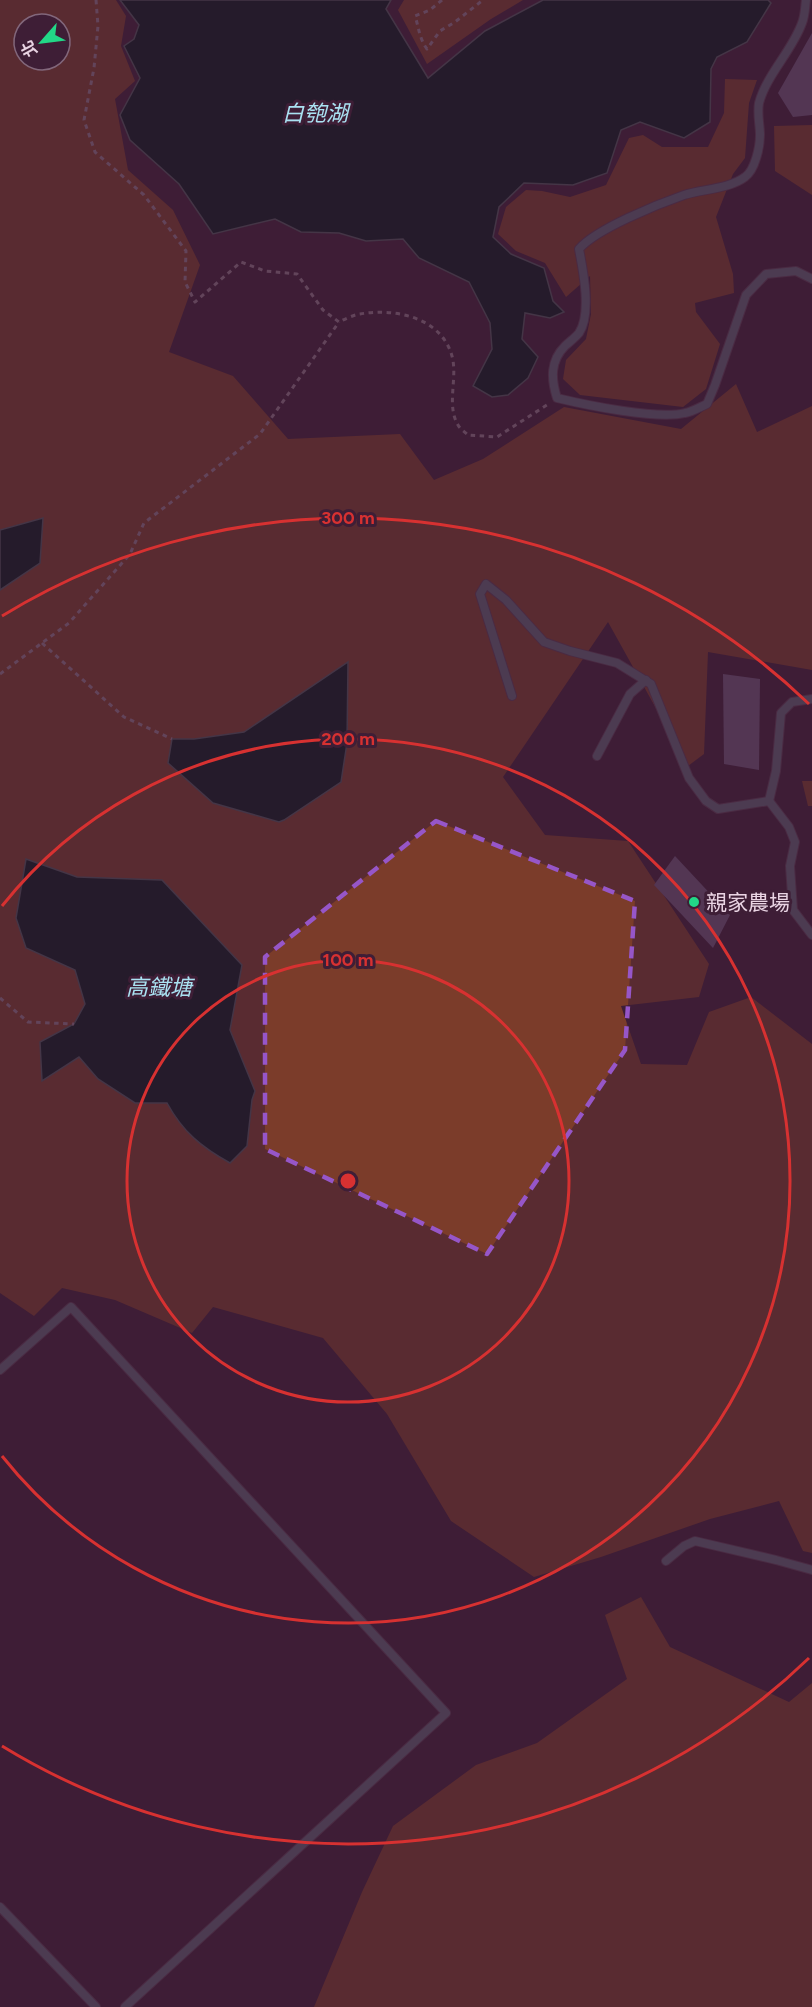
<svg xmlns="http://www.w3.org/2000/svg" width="812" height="2007" font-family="Figtree,'Noto Sans TC',sans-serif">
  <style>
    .green { fill: #7b3c2a; fill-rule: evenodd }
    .water { fill: #081a1e; stroke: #4c5259; stroke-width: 1.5 }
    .building { fill: #6d5477 }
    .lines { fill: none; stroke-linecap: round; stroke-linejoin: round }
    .lane-casing { stroke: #593b52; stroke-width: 10 }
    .path { stroke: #8e7386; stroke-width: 3; stroke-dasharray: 4.5 4.5; stroke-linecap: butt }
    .lane { stroke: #5d6072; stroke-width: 8 }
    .marked { fill: none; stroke: #9656c8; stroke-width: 4.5; stroke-dasharray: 12 8; stroke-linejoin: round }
    .ring { fill: none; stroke: #d73131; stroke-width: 3 }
    .poi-dot { fill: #22d887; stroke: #3e1e36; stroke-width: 2 }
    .labels { text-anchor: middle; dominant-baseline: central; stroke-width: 6; stroke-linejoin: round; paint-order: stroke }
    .poi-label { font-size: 21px; fill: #e9d4e3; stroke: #3e1e36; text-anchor: start }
    .water-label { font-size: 22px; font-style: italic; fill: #aae2f2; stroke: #3e1e36 }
    .centre { fill: #d73131; stroke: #3e1e36; stroke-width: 3 }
    .ring-label { font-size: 18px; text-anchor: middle; font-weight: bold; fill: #d73131; stroke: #3e1e36; stroke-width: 6; stroke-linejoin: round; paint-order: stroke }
  </style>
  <rect width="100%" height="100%" fill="#3e1e36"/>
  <g class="green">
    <path d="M0,0H116L126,16L121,46L135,81L115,99L128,170L173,210L200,265L169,352L233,376L288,439L400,434L434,480L483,459L564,407L681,429L736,384L757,432L812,406V670L708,652L704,754L688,766L608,622L503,777L545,835L628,841L709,964L699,997L621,1006L641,1064L687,1065L709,1012L751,997L812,1044V1553L803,1551L779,1501L710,1519L601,1557L534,1577L451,1521L387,1414L323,1338L213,1307L192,1333L115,1300L62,1288L34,1316L0,1293ZM24,24H60V60H24Z"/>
    <polygon points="404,0 523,0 491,19 427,64 398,10"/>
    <polygon points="725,79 757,80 749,103 745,158 733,174 716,217 733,274 734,293 695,303 696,312 720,344 706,389 683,407 580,395 563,379 566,360 586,339 591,314 590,276 566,297 545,263 516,251 498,234 506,207 526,190 542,191 570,197 606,185 629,138 643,135 662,147 708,147 724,113"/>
    <polygon points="812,125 812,195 775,171 774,126"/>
    <polygon points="802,781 812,781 812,806 808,806"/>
    <polygon points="641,1597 670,1647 789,1702 812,1683 812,2007 314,2007 362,1892 393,1826 476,1765 537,1743 627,1679 605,1615"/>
  </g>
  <g class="water">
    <polygon points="120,0 391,0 386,9 428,78 485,31 543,0 768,0 771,3 747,42 717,57 711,69 710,122 684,138 640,122 621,130 607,173 573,185 524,183 499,207 493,237 511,254 544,268 553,301 564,312 550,318 525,313 522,339 538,357 528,378 508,395 492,397 473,386 492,349 490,323 469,282 419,258 403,239 366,241 339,233 301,232 275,219 213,234 179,184 130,140 120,115 140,78 124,46 134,39 139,25"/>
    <polygon points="43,518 40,563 0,590 0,530"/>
    <polygon points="348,662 347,743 341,782 284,820 279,822 213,803 168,763 172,739 194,739 244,732"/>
    <path d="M26,859L77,877L162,880L242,965L230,1030L255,1091L252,1100L247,1146L230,1163C201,1147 183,1132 167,1103H135L98,1079L79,1057L42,1081L40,1042L74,1024L85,1004L75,970L26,948L16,918Z"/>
  </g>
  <g class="building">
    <polygon points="812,33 812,115 793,117 778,93"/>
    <polygon points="723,674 760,679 759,770 724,764"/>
    <polygon points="675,856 730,915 713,948 654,885"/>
  </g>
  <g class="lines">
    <g class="lane-casing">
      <g id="lane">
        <path d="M806,0C805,7 805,16 802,23C792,51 767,74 759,103C757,114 760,125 760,135C760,147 755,170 745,177C729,189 703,189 684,195C658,204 596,229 579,249C583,270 592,314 579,333C575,338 569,342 565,346C550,361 551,379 557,398C586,405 658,420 685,413C692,412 700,407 707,404L715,385L746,295L766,274L796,271L812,279"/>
        <polyline points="512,696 480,594 486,584 506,600 544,642 570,651 617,663 651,684 689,778 706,801 718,809 769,801 789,827 795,842 790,866 793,910 812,935"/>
        <polyline points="597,756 630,694 646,680"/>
        <polyline points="769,801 776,771 781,713 792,702 812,699"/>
        <polyline points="0,1370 71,1307 446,1713 125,2007"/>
        <polyline points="666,1561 684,1546 695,1541 776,1560 812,1570"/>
        <polyline points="0,1907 96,2007"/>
      </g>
    </g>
    <g class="path">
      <path d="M96,0L98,26L94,68L84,120L95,152L144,195L186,251L185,282L195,302L241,262L265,271L297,274L323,310L339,322C345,319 353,315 360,314C395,308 441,317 452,356C458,378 446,405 458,425C460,429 465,432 468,435L497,437L550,403"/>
      <path d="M442,0L430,10L415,16C419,28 419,38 427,49L440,31L455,22L483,0"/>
      <polyline points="42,643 124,717 172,739"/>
      <polyline points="0,674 69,623 130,554 144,523 260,434 339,322"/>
      <polyline points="0,998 28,1022 74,1024"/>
    </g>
    <use href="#lane" class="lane"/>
  </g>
  <path d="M0 0H812V2007H0ZM436,821L635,901L625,1050L487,1254L265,1149V957Z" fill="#3e1e36" fill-opacity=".55" fill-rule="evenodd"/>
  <path class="marked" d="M436,821L635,901L625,1050L487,1254L265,1149V957Z"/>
  <g class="ring">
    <circle cx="348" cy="1181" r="221"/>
    <path d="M2 906A442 442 0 1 1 2 1456"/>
    <path d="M809 1658A663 663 0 0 1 2 1746M2 616A663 663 0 0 1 809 704"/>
  </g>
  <circle class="poi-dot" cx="694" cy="902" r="6"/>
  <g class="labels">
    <g class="poi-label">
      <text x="706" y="902">親家農場</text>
    </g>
    <g class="water-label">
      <text x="315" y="113">白匏湖</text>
      <text x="159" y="987">高鐵塘</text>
    </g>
  </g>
  <circle cx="348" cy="1181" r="9" class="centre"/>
  <g class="ring-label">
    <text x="348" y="524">300 m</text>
    <text x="348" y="745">200 m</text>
    <text x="348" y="966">100 m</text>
  </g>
  <g transform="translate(42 42) rotate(242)"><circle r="28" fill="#3e1e36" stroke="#82677b" stroke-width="1.5"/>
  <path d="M0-4.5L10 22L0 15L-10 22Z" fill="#22d887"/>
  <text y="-9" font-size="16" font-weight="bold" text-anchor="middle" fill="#e9d4e3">北</text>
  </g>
</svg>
